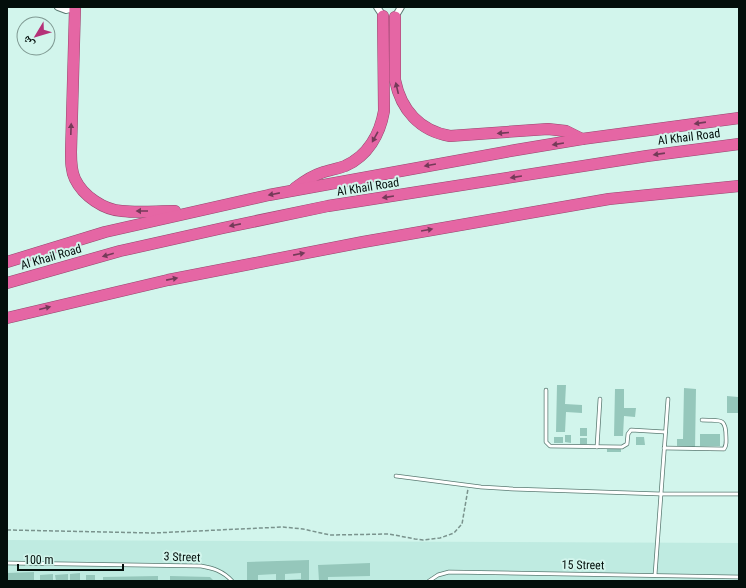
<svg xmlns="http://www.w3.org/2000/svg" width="746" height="588" font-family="'Roboto Condensed','Noto Naskh Arabic',sans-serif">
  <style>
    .built { fill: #bfebe1 }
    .building { fill: #95c7bb; fill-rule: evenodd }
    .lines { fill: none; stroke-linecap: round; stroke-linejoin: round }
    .service-casing { stroke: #5a7a72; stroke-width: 4.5 }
    .minor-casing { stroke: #5a7a72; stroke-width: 8 }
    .motorway-casing { stroke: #96476e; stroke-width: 12 }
    .path { stroke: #7a938d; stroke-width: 1.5; stroke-dasharray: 4 2; stroke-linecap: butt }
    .service { stroke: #fff; stroke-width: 3 }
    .minor { stroke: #fff; stroke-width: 6 }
    .motorway { stroke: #e566a4; stroke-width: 11 }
    .oneway { fill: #743a58 }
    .labels { text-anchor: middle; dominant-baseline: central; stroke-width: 4; stroke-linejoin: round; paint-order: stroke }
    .street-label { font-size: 12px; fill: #030e0b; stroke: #d2f5ec }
  </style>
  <rect width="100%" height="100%" fill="#d2f5ec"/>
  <polygon class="built" points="7,540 739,543 739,581 7,581"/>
  <g class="building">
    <polygon points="557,385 566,385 565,404 582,405 582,413 566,412 565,432 556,432"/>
    <polygon points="684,388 696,389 695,449 677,447 677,439 683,439"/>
    <polygon points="615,389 624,389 624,408 636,408 635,417 624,416 623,436 614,436"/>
    <polygon points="727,396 738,397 738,413 727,413"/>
    <rect x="580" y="428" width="7" height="8"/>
    <rect x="700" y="434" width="20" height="12"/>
    <polygon points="565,435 571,435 571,443 565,442"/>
    <rect x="554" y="437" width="9" height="6"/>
    <polygon points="636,437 644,437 645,445 636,445"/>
    <rect x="580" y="438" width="7" height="6"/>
    <rect x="607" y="448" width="14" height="4"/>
    <path d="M309,560V581H276V574L258,575V581H247V562ZM301,573V579L285,580V574Z"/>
    <polygon points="370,563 370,576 328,577 328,581 319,581 318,565"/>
    <polygon points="34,572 34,581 7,581 7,573"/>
    <polygon points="80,573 80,581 70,581 70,574"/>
    <polygon points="53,574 53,581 40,581 40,575"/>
    <polygon points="68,574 68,581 56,581 55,575"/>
    <rect x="86" y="575" width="9" height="6"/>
    <polygon points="158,576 158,581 103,581 103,577"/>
    <polygon points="170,576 210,577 214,581 170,581"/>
  </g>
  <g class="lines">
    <g class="service-casing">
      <g id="service">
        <polyline points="546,390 546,442 550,446 622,447 627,444 628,434 631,430 665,432"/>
        <polyline points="597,447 600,399"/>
        <path d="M664,448L724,449C727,445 726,442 726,437C726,416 719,421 702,420"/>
        <polyline points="396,476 481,487 513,489 661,494 739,494"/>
        <path d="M7,563L201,566C213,568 223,571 232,581"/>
        <polyline points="655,575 668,399"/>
        <polyline points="429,581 438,575 449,572 739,577"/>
      </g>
    </g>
    <g class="minor-casing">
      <g id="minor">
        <polyline points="58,7 66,10 77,7"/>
        <polyline points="377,7 383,16"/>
        <polyline points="395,17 401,7"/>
      </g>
    </g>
    <g class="motorway-casing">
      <g id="motorway">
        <path d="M75,8L71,152C71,161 71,171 75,179C83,196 104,210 122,211C139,213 157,211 175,211"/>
        <path d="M395,17V80C401,110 420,131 450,136L548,129L566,131L582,139"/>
        <path d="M295,188C303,182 311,176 321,173C329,170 337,169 345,166C368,156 380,134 384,111L383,16"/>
        <polyline points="7,262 105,232 269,195 516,150 582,139 739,118"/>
        <polyline points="7,283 120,251 223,228 328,206 647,156 739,144"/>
        <polyline points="7,318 168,280 363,242 609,199 739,186"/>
      </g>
    </g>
    <polyline class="path" points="7,530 154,533 283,527 303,529 330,535 389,534 415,539 423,540 440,538 454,533 462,524 468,489"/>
    <use href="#service" class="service"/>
    <use href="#minor" class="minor"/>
    <use href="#motorway" class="motorway"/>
  </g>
  <defs><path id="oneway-solid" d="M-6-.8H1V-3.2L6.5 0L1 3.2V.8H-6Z"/></defs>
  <g class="oneway">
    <use href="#oneway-solid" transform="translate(397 88) rotate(-103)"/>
    <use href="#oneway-solid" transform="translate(700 123) rotate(172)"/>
    <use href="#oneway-solid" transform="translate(71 129) rotate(-88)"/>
    <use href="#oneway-solid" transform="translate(503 133) rotate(175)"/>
    <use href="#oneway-solid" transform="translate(375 137) rotate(119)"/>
    <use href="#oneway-solid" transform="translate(558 144) rotate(171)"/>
    <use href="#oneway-solid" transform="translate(659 154) rotate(172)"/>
    <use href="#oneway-solid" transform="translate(430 165) rotate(170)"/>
    <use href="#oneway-solid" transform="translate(516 177) rotate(171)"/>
    <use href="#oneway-solid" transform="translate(274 194) rotate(169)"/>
    <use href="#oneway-solid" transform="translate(388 197) rotate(171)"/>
    <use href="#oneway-solid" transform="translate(142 211) rotate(180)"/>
    <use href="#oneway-solid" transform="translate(235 225) rotate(169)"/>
    <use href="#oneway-solid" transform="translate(427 230) rotate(-10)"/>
    <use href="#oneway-solid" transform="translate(299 254) rotate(-11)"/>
    <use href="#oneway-solid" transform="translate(108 255) rotate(164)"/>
    <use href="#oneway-solid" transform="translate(172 279) rotate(-11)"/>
    <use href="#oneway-solid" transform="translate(45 308) rotate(-14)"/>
  </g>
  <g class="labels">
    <g class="street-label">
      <text transform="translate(689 137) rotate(-7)">Al Khail Road</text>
      <text transform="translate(368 187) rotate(-9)">Al Khail Road</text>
      <text transform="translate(51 257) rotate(-16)">Al Khail Road</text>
      <text transform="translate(182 557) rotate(2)">3 Street</text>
      <text transform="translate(583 565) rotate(1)">15 Street</text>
    </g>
  </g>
  <rect width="746" height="588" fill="none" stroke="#030e0b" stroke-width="16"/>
  <g transform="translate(36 36) rotate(232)"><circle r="19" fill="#d2f5ec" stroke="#7f9992"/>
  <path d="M0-3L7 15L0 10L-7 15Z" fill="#b53178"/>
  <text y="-6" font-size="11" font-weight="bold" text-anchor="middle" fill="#030e0b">ش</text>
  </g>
  <path d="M18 564v6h105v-6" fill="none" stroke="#030e0b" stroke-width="2"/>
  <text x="24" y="564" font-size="12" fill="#030e0b" stroke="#d2f5ec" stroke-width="3" paint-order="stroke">100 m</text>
</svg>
